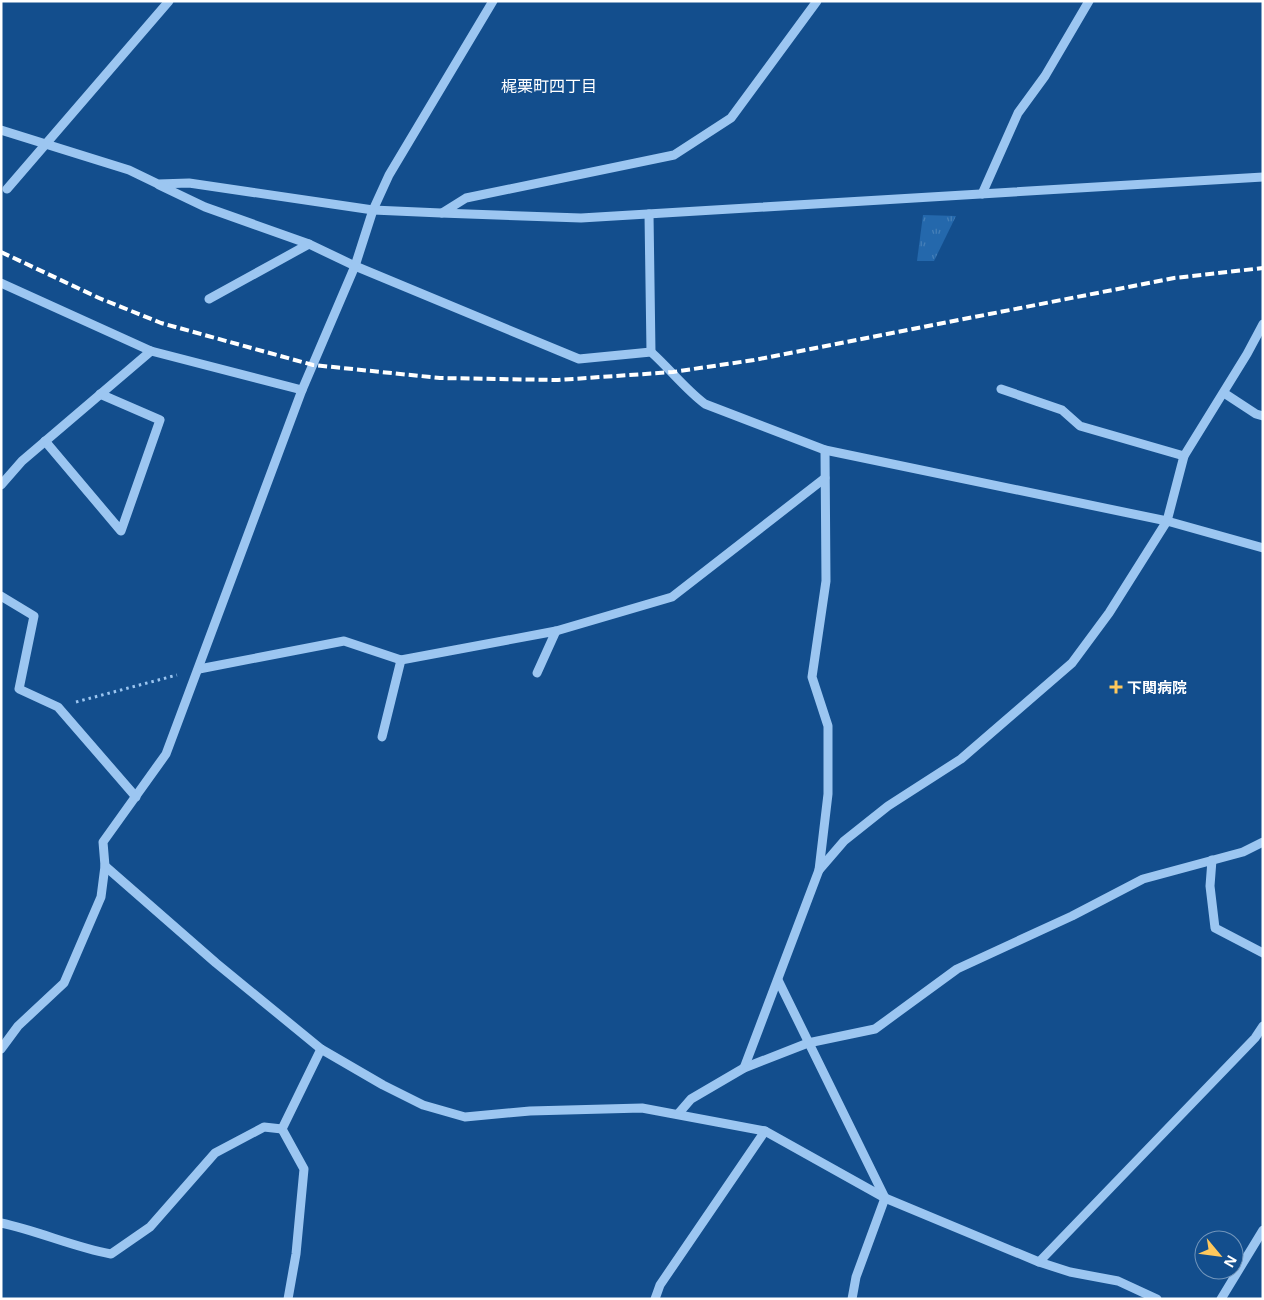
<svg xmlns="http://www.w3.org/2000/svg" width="1264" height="1300" font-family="'Open Sans','Noto Sans JP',sans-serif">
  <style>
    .park { fill: url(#park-tufts) }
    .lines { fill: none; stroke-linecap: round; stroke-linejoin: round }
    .path { stroke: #9cc6f1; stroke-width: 3; stroke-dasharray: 2.5 4; stroke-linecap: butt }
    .minor { stroke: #9cc6f1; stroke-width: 9 }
    .rail { stroke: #fff; stroke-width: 4; stroke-dasharray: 9 4; stroke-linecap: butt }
    .poi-dot { fill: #ffc85c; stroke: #134e8d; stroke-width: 2 }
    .labels { text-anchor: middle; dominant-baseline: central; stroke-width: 4; stroke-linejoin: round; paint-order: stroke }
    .poi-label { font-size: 15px; font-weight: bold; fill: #fff; stroke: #134e8d; text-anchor: start }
    .neighbourhood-label { font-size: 16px; fill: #fff; stroke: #134e8d }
  </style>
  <defs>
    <pattern id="park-tufts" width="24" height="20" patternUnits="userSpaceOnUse" patternTransform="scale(1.25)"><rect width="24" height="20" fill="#2468ac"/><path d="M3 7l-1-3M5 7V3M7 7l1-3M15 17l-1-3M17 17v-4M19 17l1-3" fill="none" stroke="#457fb8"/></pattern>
  </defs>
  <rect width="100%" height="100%" fill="#134e8d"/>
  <polygon class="park" points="923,215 956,216 934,261 917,261"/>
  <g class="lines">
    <polyline class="path" points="76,702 177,675"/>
    <g class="minor">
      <polyline points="1,130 129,170 158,184 189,183 373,210 441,213 581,218 1263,177"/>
      <path d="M159,185L205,207L309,244L355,266L579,359L651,352C670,369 685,389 705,404L825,450L1167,521L1263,548"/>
      <polyline points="7,189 169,1"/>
      <polyline points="982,194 1018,113 1045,76 1089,1"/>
      <polyline points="442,213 466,198 674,155 731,118 817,1"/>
      <polyline points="649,214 651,352"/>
      <polyline points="1,283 151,351 302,390"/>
      <polyline points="209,299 309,244"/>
      <polyline points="1001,389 1062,410 1080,426 1184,456"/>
      <polyline points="1224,393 1256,414 1263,416"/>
      <polyline points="45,441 121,531 160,420 100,394"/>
      <polyline points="1,485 22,461 151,351"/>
      <polyline points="1,596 34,616 19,689 58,707 136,797"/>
      <polyline points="199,669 344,641 401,660 556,631 672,597 825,478"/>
      <polyline points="537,673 556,631"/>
      <polyline points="382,737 401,660"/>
      <polyline points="1212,860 1210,886 1215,928 1263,953"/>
      <polyline points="105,866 216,963 321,1049 383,1085 423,1105 465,1117 530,1111 642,1108 765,1131 885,1198 1039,1262 1070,1272 1118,1281 1157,1299"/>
      <polyline points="819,870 844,841 888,806 961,759 1072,663 1109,613 1167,521 1184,456 1247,354 1263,324"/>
      <polyline points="778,980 885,1198 856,1277 852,1299"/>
      <polyline points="1,1049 18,1026 64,983 101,897 105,866 103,842 166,754 302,390 355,266 373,210 389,175 493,1"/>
      <polyline points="744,1068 819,870 828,794 828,726 812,677 826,581 825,450"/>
      <polyline points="678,1114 691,1099 744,1068 808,1043 875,1029 957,969 1072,916 1143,879 1243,852 1263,842"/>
      <path d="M1,1223C39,1231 73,1247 111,1254L150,1227L215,1153L264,1127L282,1129"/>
      <polyline points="1039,1262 1255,1038 1263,1026"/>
      <polyline points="288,1299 296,1254 304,1169 282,1129 321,1049"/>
      <polyline points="655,1299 660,1285 765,1131"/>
      <polyline points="1221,1299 1263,1230"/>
    </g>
    <polyline class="rail" points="1,252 99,298 161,323 313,365 440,378 558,380 673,372 754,360 1174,278 1263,268"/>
  </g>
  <path class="poi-dot" d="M1113.5 679.5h5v5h5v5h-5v5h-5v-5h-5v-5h5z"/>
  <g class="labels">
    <g class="poi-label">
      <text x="1127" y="687">下関病院</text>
    </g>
    <g class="neighbourhood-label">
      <text x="549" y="86">梶栗町四丁目</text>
    </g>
  </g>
  <rect width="1264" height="1300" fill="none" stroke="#ffffff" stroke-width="5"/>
  <g transform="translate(1219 1255) rotate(119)"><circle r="24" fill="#134e8d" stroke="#7195bb"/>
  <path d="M0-4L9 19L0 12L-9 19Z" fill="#ffc85c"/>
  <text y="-8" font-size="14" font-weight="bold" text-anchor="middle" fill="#ffffff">N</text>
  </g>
</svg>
